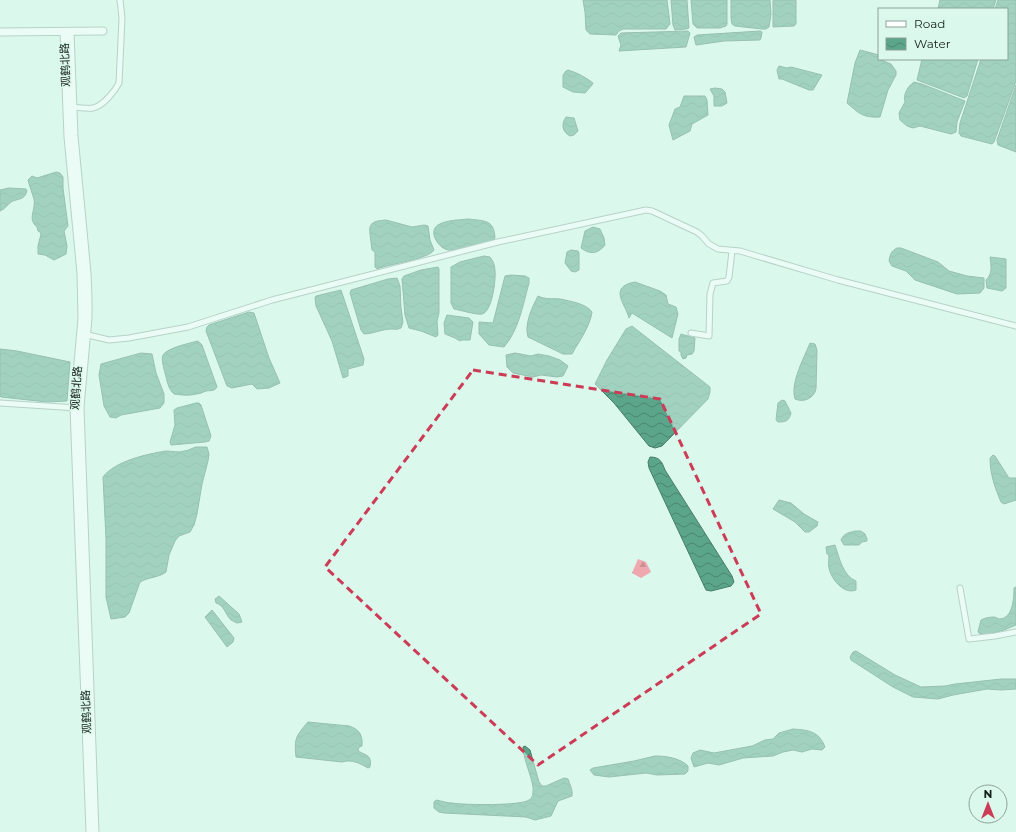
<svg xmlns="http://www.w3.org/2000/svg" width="1016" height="832" font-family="Montserrat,'Noto Sans SC',sans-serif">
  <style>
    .forest { fill: url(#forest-firs) }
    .water { fill: url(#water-waves); stroke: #467d6a }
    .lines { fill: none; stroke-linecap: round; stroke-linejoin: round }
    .street-casing { stroke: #8ba69c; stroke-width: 7 }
    .secondary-casing { stroke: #8ba69c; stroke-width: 9 }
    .street { stroke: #fff; stroke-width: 5 }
    .secondary { stroke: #fff; stroke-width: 7 }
    .marked { fill: none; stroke: #cc3c56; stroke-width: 3; stroke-dasharray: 8 5; stroke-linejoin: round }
    .labels { text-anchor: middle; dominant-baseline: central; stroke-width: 3; stroke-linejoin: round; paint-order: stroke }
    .street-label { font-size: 11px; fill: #16201c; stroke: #dbf8ec }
  </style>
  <defs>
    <pattern id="forest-firs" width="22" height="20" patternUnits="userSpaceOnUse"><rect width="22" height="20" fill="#efa8ad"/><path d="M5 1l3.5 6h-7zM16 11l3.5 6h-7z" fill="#cc9094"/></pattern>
    <pattern id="water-waves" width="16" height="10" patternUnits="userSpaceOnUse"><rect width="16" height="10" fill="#5ba58b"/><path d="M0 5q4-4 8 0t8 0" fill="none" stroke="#4a8671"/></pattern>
  </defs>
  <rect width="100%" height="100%" fill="#dbf8ec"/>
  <polygon class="forest" points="638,559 646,562 651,572 641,578 632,573"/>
  <g class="water">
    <polygon points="583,0 667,0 670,24 666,29 623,29 619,31 616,35 590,34 586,30 585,12"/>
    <polygon points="671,0 687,0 689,28 686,29 675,30 673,25"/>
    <polygon points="691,0 727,0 727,24 726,26 720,28 697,28 693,24"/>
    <polygon points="731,0 770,0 771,14 769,27 766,29 762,29 735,26 732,24 731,18"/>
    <polygon points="773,0 796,0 796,24 794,26 773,27"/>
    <polygon points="940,0 996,0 993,9 938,9"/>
    <polygon points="998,0 1016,0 1016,81 994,142 992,144 961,136 959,133 960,123 981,59 1007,59 1007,9 995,9"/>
    <polygon points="688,31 690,33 686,47 619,51 621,45 618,36 621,33"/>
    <polygon points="760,31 762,32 761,38 760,40 724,41 696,45 694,37 697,35"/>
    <path d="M860,50L879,55V59L891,64L896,71V75L888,90L880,117C862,118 859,113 847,103L855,63Z"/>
    <polygon points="922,59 978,59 967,96 964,98 917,80"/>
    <polygon points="779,66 787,68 791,67 822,75 813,90 809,90 782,79 779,79 777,70"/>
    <path d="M568,70C578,73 585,77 593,83L592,85L585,93L573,92L563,87V75L566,71Z"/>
    <path d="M914,82L922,84L965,101L957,122L956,132L951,134L920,126L913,128L907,126L900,120L899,113L905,102C903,94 908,86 914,82Z"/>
    <polygon points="1016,85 1016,152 998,145 997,140"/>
    <polygon points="715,88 722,89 725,92 727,103 722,106 714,106 714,96 710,89"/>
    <polygon points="684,96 705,96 707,100 708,115 692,124 690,131 673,140 669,125 675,109 680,107"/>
    <path d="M566,117L574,118L578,131L574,135L570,136C562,132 561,124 566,117Z"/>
    <path d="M56,172L60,173L63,177V188L68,226L64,231L67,246L66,254L54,260L45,255L38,254V246L41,234L40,232L38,231L37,227C27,219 36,210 34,199C32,193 30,187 28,180L32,176L37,178Z"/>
    <path d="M9,188L26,189L27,191C24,201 18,198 11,202C7,205 5,209 0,211V190Z"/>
    <path d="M468,219C484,221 494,219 495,238L492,241C482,244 459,251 449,250C440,250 427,232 438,225C446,220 459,220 468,219Z"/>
    <path d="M386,220L412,227L424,225L428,226L430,240L434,250C429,259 389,264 377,269L375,267V252L372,250C371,245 371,239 370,234C368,221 376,221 386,220Z"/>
    <path d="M593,227L600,229L604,238L605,245C598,254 590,255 581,248L585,231Z"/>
    <path d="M897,248H901L938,262L949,271L967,276L984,278V288L980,293L957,294L915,280L906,271L892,266L889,261C890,255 891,251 897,248Z"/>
    <polygon points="571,250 578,251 579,253 579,270 575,272 571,271 565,263 567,252"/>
    <path d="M484,256L490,257C493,261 495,265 495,271C496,280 492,312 482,314C476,315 460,310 454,309L451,303V267L460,262Z"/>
    <path d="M990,257L1006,259V288L1002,291L987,288L986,280C993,274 991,265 990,257Z"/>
    <polygon points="438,267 439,269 439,313 437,321 438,335 436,337 421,331 409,328 405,315 402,279 404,276 421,270"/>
    <path d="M511,275L525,276L529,278V283C523,304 519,330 504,347L489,345L479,334V322L493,323L505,276Z"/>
    <path d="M397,278L400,286L401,308L403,322L401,328C397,330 395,329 391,329C382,329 373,334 364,334L361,330L350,293L351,290L388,279Z"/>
    <path d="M635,282L660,291L666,295L668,304L676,307L678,314L672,338L632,313L629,318C625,303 608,287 635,282Z"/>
    <polygon points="341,290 364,359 363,365 348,369 348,376 343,378 332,341 316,306 315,298 316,296"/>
    <path d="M538,296C546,300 552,298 560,299C570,301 587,304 592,312C590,327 579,341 572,354H563L528,337C524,325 532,307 538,296Z"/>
    <polygon points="249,312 254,313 269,358 280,383 269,388 257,389 252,384 232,388 227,386 206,331 207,327 209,325"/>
    <polygon points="447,315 469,318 473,322 470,340 462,340 460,341 455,338 445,334 444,323"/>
    <polygon points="632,326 710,387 710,392 708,399 662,446 655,448 649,446 614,403 595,384 607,360 626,329"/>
    <polygon points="681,334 695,338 694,351 692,354 687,355 686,358 683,359 681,355 681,352 679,351 679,339"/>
    <path d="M198,341L202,345L217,387C214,392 211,390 206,391C203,392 200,394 196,394C189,396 181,395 174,394C168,389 167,380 165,373C164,369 161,359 163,355C167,348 190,343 198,341Z"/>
    <path d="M810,343L815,344L817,350L816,389C814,398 804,403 795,399C790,383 804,358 810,343Z"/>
    <polygon points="0,349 17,351 70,362 67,401 47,402 1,397 0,396"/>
    <polygon points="141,353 152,354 156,373 164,394 164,403 160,408 121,415 116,418 110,417 104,406 99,375 101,364"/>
    <polygon points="515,353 531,356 538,354 549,356 560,360 568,366 563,376 557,377 541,375 533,377 513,373 507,367 506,355"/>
    <path d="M782,400L785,401L791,413C789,421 786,422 778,422L776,420L778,403Z"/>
    <polygon points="196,403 199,403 201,405 211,436 209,441 205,442 171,445 170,442 175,425 174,410 177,408"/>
    <path d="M196,447H207L209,454L208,461L202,484L197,514L194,525L190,532L179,536L175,541L169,555L166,572C158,578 148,577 140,582L129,613L125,617L111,619L106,597V539L103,477C115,461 147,454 166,451C172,451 179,453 184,451C188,451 192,448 196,447Z"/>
    <path d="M993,455L995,456L1009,478H1016V500L1004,504L1001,502C995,488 990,474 990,458Z"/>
    <path d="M650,457C660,457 662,462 665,470L732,576L734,582L731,586L711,591L706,590L649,468L648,462Z"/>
    <polygon points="779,500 791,503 804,514 818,522 817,526 809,532 805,532 795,522 773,509"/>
    <path d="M855,531H861L865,534L867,539V541L862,542L859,545H844L841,540C844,533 848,533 855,531Z"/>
    <path d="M835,545C839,557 843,576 856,581V590C844,595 831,579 829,568C828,564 829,559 829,555L827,554L826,547Z"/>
    <path d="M1016,587V625L1004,630L983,636L978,632L981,620C985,618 989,617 994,617C996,617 998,619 1000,619C1013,618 1014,598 1014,588Z"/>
    <path d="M219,596L239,614L242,622L237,623C235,622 233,621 231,620C225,614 224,605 216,603L215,599Z"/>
    <polygon points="212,610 234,638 233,642 227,647 205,617"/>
    <polygon points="856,651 895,675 921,687 945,686 955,684 1001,679 1016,679 1016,689 1001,690 987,689 953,695 938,699 913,697 893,687 851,660 850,657 853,652"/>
    <path d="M308,722L349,726C359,729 363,735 362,746L359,747L358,751C367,756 372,755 370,767L368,768C359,763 352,759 342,762L296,757C294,738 296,736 308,722Z"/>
    <path d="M793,729C808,730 819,731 825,747L822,750L812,749L802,752L793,750L783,752L773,756L743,758L719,765L708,763L694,767L691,758L693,753L700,750L714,753L752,746L765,740L773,739L779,733Z"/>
    <path d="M525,746L530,750L539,782L542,786H546L564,778L568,779C570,785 573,790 572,796L558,801L551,816L535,820L526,817L444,813L439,812L434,808V802L436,800C442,801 447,803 452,803C463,805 521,806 529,800C532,799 533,795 533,792C535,783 523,760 523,747Z"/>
    <path d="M655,756C666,756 680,758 688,766V771L685,774L657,775L646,773L609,777L594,775L590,770L593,768L634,761Z"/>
  </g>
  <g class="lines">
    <g class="street-casing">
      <g id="street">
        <path d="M70,107C77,107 86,109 93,108C103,106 115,91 119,83L122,18L120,0"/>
        <polyline points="691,333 709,336 710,294 713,283 727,281 729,277 732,251"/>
        <polyline points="84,334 109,340 129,338 188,327 272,300 498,242 646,210 652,211 697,232 702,236 709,244 718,249 740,251 838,280 1016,326"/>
        <polyline points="0,403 77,408"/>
        <polyline points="960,588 969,639 995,636 1016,632"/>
      </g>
    </g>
    <g class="secondary-casing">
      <g id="secondary">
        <polyline points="0,32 103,31"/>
        <polyline points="90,832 74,408 82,318 81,273 68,137 64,32 70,32 74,136 87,273 88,298 88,318 80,407 95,832"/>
      </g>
    </g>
    <use href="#street" class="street"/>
    <use href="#secondary" class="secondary"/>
  </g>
  <path d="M0 0H1016V832H0ZM473,370L660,399L761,614L538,765L325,567Z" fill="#dbf8ec" fill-opacity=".55" fill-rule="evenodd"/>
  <path class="marked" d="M473,370L660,399L761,614L538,765L325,567Z"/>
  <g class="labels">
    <g class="street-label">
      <text transform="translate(65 65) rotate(-92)">观鹤北路</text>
      <text transform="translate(76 388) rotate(-86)">观鹤北路</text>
      <text transform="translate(86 712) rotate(-92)">观鹤北路</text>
    </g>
  </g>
  <rect x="878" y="8" width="130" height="52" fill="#dbf8ec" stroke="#8ca299"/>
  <rect x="886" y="21" width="20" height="6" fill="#ffffff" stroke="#8ca299"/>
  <text x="914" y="28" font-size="12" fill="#16201c">Road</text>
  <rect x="886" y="38" width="20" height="12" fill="url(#water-waves)" stroke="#8ca299"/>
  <text x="914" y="48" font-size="12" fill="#16201c">Water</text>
  <g transform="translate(988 804)"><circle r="19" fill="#dbf8ec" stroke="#8ca299"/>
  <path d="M0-3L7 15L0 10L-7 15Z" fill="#cc3c56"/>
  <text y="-6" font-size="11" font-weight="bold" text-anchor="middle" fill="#16201c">N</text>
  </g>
</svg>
